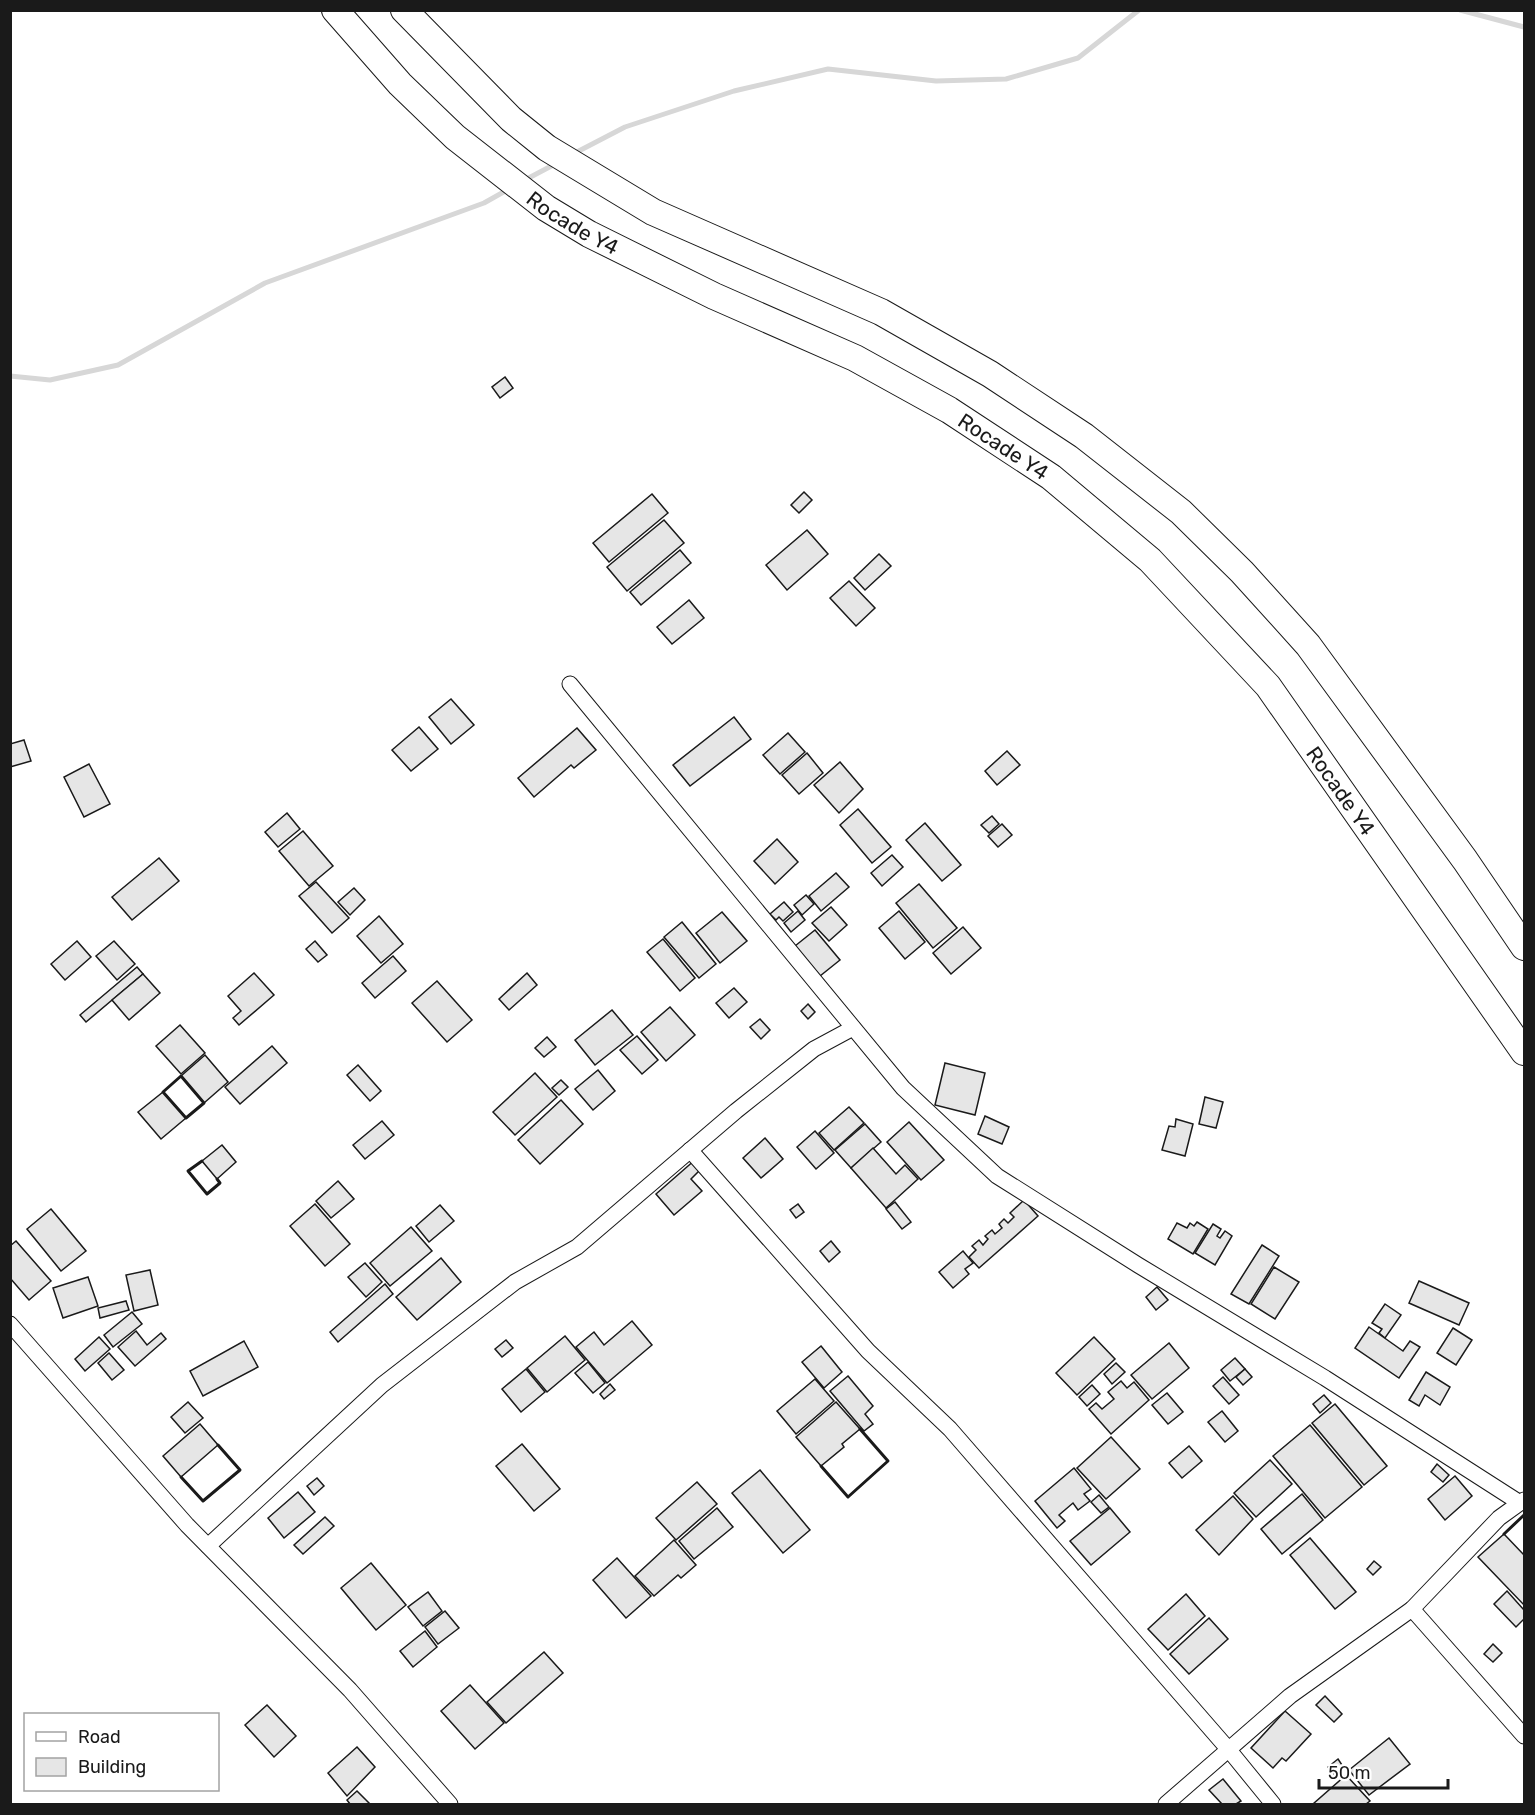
<svg xmlns="http://www.w3.org/2000/svg" width="1535" height="1815" font-family="Rubik,sans-serif">
  <style>
    .lines { fill: none; stroke-linecap: round; stroke-linejoin: round }
    .stream { stroke: #d7d7d7; stroke-width: 5 }
    .building { fill: #e6e6e6; stroke: #1a1a1a; stroke-width: 1.5 }
    .minor-casing { stroke: #1a1a1a; stroke-width: 17 }
    .trunk-casing { stroke: #1a1a1a; stroke-width: 28 }
    .minor { stroke: #fff; stroke-width: 15 }
    .trunk { stroke: #fff; stroke-width: 26 }
    .wall { stroke: #1a1a1a; stroke-width: 3 }
    .labels { text-anchor: middle; dominant-baseline: central; stroke-width: 4.5; stroke-linejoin: round; paint-order: stroke }
    .street-label { font-size: 21px; fill: #1a1a1a; stroke: #fff }
  </style>
  <rect width="100%" height="100%" fill="#fff"/>
  <g class="lines">
    <g class="stream">
      <polyline points="1460,10 1524,27"/>
      <polyline points="573,154 625,127 734,91 828,69 936,81 1006,79 1078,58 1139,10"/>
      <polyline points="523,181 557,163"/>
      <polyline points="10,376 50,380 118,365 265,283 484,203 509,189"/>
    </g>
  </g>
  <g class="building">
    <polygon points="505,377 513,388 500,398 492,387"/>
    <polygon points="804,492 812,500 799,513 791,505"/>
    <polygon points="652,494 668,513 609,562 593,543"/>
    <polygon points="664,520 684,543 627,591 607,567"/>
    <polygon points="807,530 828,554 787,590 766,565"/>
    <polygon points="680,550 691,563 641,605 630,592"/>
    <polygon points="879,554 891,566 865,590 854,578"/>
    <polygon points="849,581 875,608 856,626 830,598"/>
    <polygon points="689,600 704,618 672,644 657,627"/>
    <polygon points="451,699 474,725 451,744 429,717"/>
    <polygon points="734,717 751,739 690,786 673,765"/>
    <polygon points="419,727 438,749 411,771 392,750"/>
    <polygon points="577,728 596,750 574,768 571,765 534,797 518,778"/>
    <polygon points="788,733 805,752 780,774 763,755"/>
    <polygon points="24,740 31,761 10,767 10,744"/>
    <polygon points="1007,751 1020,765 997,785 985,771"/>
    <polygon points="807,753 823,773 799,794 782,775"/>
    <polygon points="840,762 863,789 839,813 814,785"/>
    <polygon points="89,764 110,804 84,817 64,777"/>
    <polygon points="858,809 891,847 872,863 840,825"/>
    <polygon points="287,813 300,829 278,847 265,832"/>
    <polygon points="992,816 999,824 989,833 981,825"/>
    <polygon points="925,823 961,865 942,881 906,840"/>
    <polygon points="1002,824 1012,835 998,847 988,836"/>
    <polygon points="303,831 333,866 309,886 279,851"/>
    <polygon points="777,839 798,862 775,884 754,861"/>
    <polygon points="892,855 903,867 882,886 871,873"/>
    <polygon points="159,858 179,881 132,920 112,897"/>
    <polygon points="836,873 849,887 821,911 809,896"/>
    <polygon points="316,882 349,918 332,933 299,896"/>
    <polygon points="919,884 957,928 933,948 896,903"/>
    <polygon points="354,888 365,900 350,915 338,902"/>
    <polygon points="806,895 814,904 802,915 794,905"/>
    <polygon points="784,902 793,912 783,921 779,917 776,920 770,914"/>
    <polygon points="831,907 847,925 829,941 812,923"/>
    <polygon points="798,911 805,920 791,932 784,923"/>
    <polygon points="899,911 925,942 905,959 879,928"/>
    <polygon points="722,912 747,941 720,963 696,933"/>
    <polygon points="379,916 403,944 381,963 357,936"/>
    <polygon points="682,922 716,964 699,978 664,937"/>
    <polygon points="963,927 981,948 951,974 933,953"/>
    <polygon points="815,930 840,960 820,976 795,946"/>
    <polygon points="663,939 695,978 680,991 647,952"/>
    <polygon points="77,941 91,957 65,980 51,964"/>
    <polygon points="114,941 135,964 117,980 96,956"/>
    <polygon points="315,941 327,955 318,962 306,949"/>
    <polygon points="393,956 406,971 375,998 362,983"/>
    <polygon points="137,967 143,974 86,1022 80,1015"/>
    <polygon points="254,973 274,995 239,1025 233,1018 241,1011 228,996"/>
    <polygon points="527,973 537,985 509,1010 499,999"/>
    <polygon points="143,974 160,993 129,1020 112,1000"/>
    <polygon points="437,981 472,1020 447,1042 412,1003"/>
    <polygon points="734,988 747,1002 729,1018 716,1003"/>
    <polygon points="808,1004 815,1012 808,1019 801,1011"/>
    <polygon points="670,1007 695,1035 666,1061 641,1032"/>
    <polygon points="612,1010 633,1035 595,1065 575,1040"/>
    <polygon points="760,1019 770,1030 761,1039 750,1027"/>
    <polygon points="180,1025 205,1053 181,1074 156,1046"/>
    <polygon points="637,1036 658,1060 642,1074 620,1050"/>
    <polygon points="547,1037 556,1047 544,1057 535,1048"/>
    <polygon points="272,1046 287,1063 240,1104 225,1087"/>
    <polygon points="205,1055 228,1082 204,1103 181,1076"/>
    <polygon points="945,1063 985,1073 975,1115 935,1105"/>
    <polygon points="358,1065 381,1091 370,1101 347,1075"/>
    <polygon points="598,1070 615,1091 593,1110 575,1089"/>
    <polygon points="535,1073 557,1097 515,1135 493,1112"/>
    <polygon points="561,1080 568,1087 559,1095 552,1088"/>
    <polygon points="163,1092 186,1118 161,1139 138,1112"/>
    <polygon points="1205,1097 1223,1102 1216,1128 1199,1124"/>
    <polygon points="561,1100 583,1124 540,1164 518,1140"/>
    <polygon points="849,1107 864,1123 834,1150 819,1133"/>
    <polygon points="985,1116 1009,1127 1002,1144 978,1134"/>
    <polygon points="1176,1119 1193,1124 1185,1156 1162,1150 1169,1126 1175,1127"/>
    <polygon points="382,1121 394,1135 365,1159 353,1145"/>
    <polygon points="909,1122 944,1160 921,1180 887,1142"/>
    <polygon points="865,1124 881,1142 851,1168 835,1150"/>
    <polygon points="815,1131 834,1153 816,1169 797,1147"/>
    <polygon points="765,1138 783,1159 761,1178 743,1158"/>
    <polygon points="222,1145 236,1162 217,1179 202,1161"/>
    <polygon points="873,1148 896,1174 905,1165 918,1179 886,1208 851,1168"/>
    <polygon points="696,1159 703,1167 691,1179 702,1191 674,1215 656,1194"/>
    <polygon points="338,1181 354,1199 331,1218 316,1201"/>
    <polygon points="1024,1200 1038,1216 979,1268 969,1257 976,1250 972,1246 979,1240 983,1245 988,1239 985,1236 992,1230 995,1234 1002,1228 999,1224 1004,1219 1008,1223 1014,1217 1010,1213"/>
    <polygon points="895,1202 911,1222 902,1229 886,1209"/>
    <polygon points="315,1204 350,1244 325,1266 290,1226"/>
    <polygon points="798,1204 804,1212 796,1218 790,1210"/>
    <polygon points="440,1205 454,1221 429,1242 416,1226"/>
    <polygon points="51,1209 86,1251 61,1271 27,1229"/>
    <polygon points="1197,1222 1208,1229 1193,1254 1168,1239 1177,1223 1187,1228 1190,1223 1194,1226"/>
    <polygon points="1213,1224 1221,1229 1217,1236 1220,1238 1225,1231 1232,1236 1215,1265 1195,1253"/>
    <polygon points="411,1227 432,1251 390,1286 370,1263"/>
    <polygon points="16,1241 51,1281 29,1300 10,1278 10,1246"/>
    <polygon points="831,1241 840,1252 829,1262 820,1251"/>
    <polygon points="1262,1245 1279,1256 1249,1304 1231,1294"/>
    <polygon points="963,1251 973,1263 965,1269 969,1274 953,1288 939,1272"/>
    <polygon points="441,1258 461,1282 417,1320 396,1297"/>
    <polygon points="365,1263 382,1282 366,1297 348,1277"/>
    <polygon points="1274,1267 1299,1282 1275,1319 1251,1304"/>
    <polygon points="150,1270 158,1305 134,1311 126,1275"/>
    <polygon points="88,1277 98,1306 63,1318 53,1288"/>
    <polygon points="1419,1281 1469,1303 1459,1325 1409,1303"/>
    <polygon points="385,1284 393,1294 338,1342 330,1332"/>
    <polygon points="1157,1287 1168,1300 1156,1310 1146,1297"/>
    <polygon points="126,1301 129,1310 100,1318 98,1308"/>
    <polygon points="1385,1304 1401,1315 1385,1338 1379,1333 1382,1329 1372,1323"/>
    <polygon points="132,1312 142,1324 113,1347 104,1335"/>
    <polygon points="632,1321 652,1345 607,1383 576,1347 594,1332 604,1345"/>
    <polygon points="1369,1327 1403,1351 1410,1341 1420,1347 1399,1378 1355,1348"/>
    <polygon points="1453,1328 1472,1340 1456,1365 1437,1353"/>
    <polygon points="136,1331 147,1345 161,1333 166,1339 135,1366 118,1347"/>
    <polygon points="565,1336 585,1360 547,1392 527,1368"/>
    <polygon points="99,1337 110,1349 85,1371 75,1359"/>
    <polygon points="1094,1337 1115,1359 1077,1395 1056,1373"/>
    <polygon points="506,1340 513,1348 502,1357 495,1349"/>
    <polygon points="244,1341 258,1367 203,1396 190,1371"/>
    <polygon points="1169,1343 1189,1368 1152,1399 1131,1375"/>
    <polygon points="821,1346 842,1372 824,1388 802,1362"/>
    <polygon points="109,1353 124,1370 112,1380 98,1363"/>
    <polygon points="1235,1358 1245,1369 1230,1381 1221,1370"/>
    <polygon points="588,1362 605,1383 593,1393 575,1373"/>
    <polygon points="1116,1363 1125,1372 1112,1384 1104,1374"/>
    <polygon points="526,1369 545,1392 521,1412 502,1389"/>
    <polygon points="1245,1369 1252,1377 1243,1385 1236,1377"/>
    <polygon points="1426,1372 1450,1387 1440,1405 1425,1395 1419,1406 1409,1400"/>
    <polygon points="848,1376 873,1406 865,1414 873,1424 864,1431 830,1391"/>
    <polygon points="1223,1377 1239,1395 1229,1404 1213,1386"/>
    <polygon points="815,1379 834,1401 796,1434 777,1411"/>
    <polygon points="1121,1381 1127,1388 1134,1382 1149,1400 1111,1434 1089,1409 1096,1403 1102,1409 1114,1399 1108,1392"/>
    <polygon points="610,1384 615,1390 604,1399 600,1394"/>
    <polygon points="1092,1385 1100,1394 1087,1406 1079,1397"/>
    <polygon points="1167,1393 1183,1412 1168,1424 1152,1405"/>
    <polygon points="1324,1395 1331,1403 1320,1413 1313,1404"/>
    <polygon points="188,1402 203,1418 185,1433 171,1417"/>
    <polygon points="836,1402 860,1429 842,1444 844,1447 821,1466 796,1437"/>
    <polygon points="1335,1404 1387,1466 1364,1485 1312,1423"/>
    <polygon points="1222,1411 1238,1431 1225,1442 1208,1422"/>
    <polygon points="200,1424 218,1445 181,1477 163,1456"/>
    <polygon points="1310,1425 1362,1487 1325,1518 1273,1456"/>
    <polygon points="1111,1437 1140,1469 1106,1499 1077,1468"/>
    <polygon points="522,1444 560,1489 534,1511 496,1466"/>
    <polygon points="1189,1446 1202,1461 1182,1478 1169,1463"/>
    <polygon points="1270,1460 1292,1484 1256,1517 1234,1493"/>
    <polygon points="1437,1464 1449,1475 1443,1482 1431,1472"/>
    <polygon points="1074,1468 1091,1489 1084,1494 1090,1501 1078,1510 1073,1503 1059,1515 1065,1521 1057,1528 1035,1501"/>
    <polygon points="760,1470 810,1530 783,1553 732,1493"/>
    <polygon points="1455,1476 1472,1496 1445,1520 1428,1499"/>
    <polygon points="317,1478 324,1486 314,1495 307,1486"/>
    <polygon points="697,1482 717,1504 676,1540 656,1518"/>
    <polygon points="298,1492 315,1512 284,1538 268,1518"/>
    <polygon points="1302,1494 1323,1520 1282,1554 1261,1529"/>
    <polygon points="1099,1495 1109,1507 1101,1513 1091,1502"/>
    <polygon points="1233,1496 1253,1519 1219,1555 1196,1530"/>
    <polygon points="717,1508 733,1527 694,1559 679,1541"/>
    <polygon points="1110,1508 1130,1532 1091,1565 1070,1541"/>
    <polygon points="325,1517 334,1526 303,1554 294,1545"/>
    <polygon points="1504,1534 1524,1555 1524,1605 1478,1557"/>
    <polygon points="1310,1538 1356,1592 1335,1609 1290,1555"/>
    <polygon points="674,1540 696,1565 681,1578 678,1575 654,1596 635,1576"/>
    <polygon points="617,1558 651,1596 626,1618 593,1580"/>
    <polygon points="1374,1561 1381,1567 1373,1575 1367,1569"/>
    <polygon points="371,1563 406,1605 376,1630 341,1588"/>
    <polygon points="1507,1591 1524,1610 1524,1619 1516,1627 1494,1604"/>
    <polygon points="428,1592 442,1611 423,1626 408,1607"/>
    <polygon points="1186,1594 1205,1616 1168,1650 1148,1629"/>
    <polygon points="445,1611 459,1628 438,1644 425,1627"/>
    <polygon points="1209,1618 1228,1639 1189,1674 1170,1654"/>
    <polygon points="425,1631 437,1647 413,1667 400,1651"/>
    <polygon points="1493,1644 1502,1653 1493,1662 1484,1654"/>
    <polygon points="544,1652 563,1673 506,1723 487,1702"/>
    <polygon points="470,1685 504,1723 475,1749 441,1711"/>
    <polygon points="1325,1696 1342,1714 1334,1722 1316,1705"/>
    <polygon points="267,1705 296,1736 274,1757 245,1725"/>
    <polygon points="1285,1711 1311,1734 1286,1761 1282,1758 1273,1768 1251,1748"/>
    <polygon points="1389,1738 1410,1764 1369,1795 1349,1770"/>
    <polygon points="357,1747 375,1767 347,1796 328,1773"/>
    <polygon points="1338,1759 1344,1768 1335,1775 1328,1767"/>
    <polygon points="1346,1775 1370,1801 1366,1804 1313,1804"/>
    <polygon points="1223,1779 1241,1801 1236,1804 1222,1804 1209,1790"/>
    <polygon points="357,1791 370,1804 350,1804 347,1800"/>
  </g>
  <g class="lines">
    <g class="minor-casing">
      <g id="minor">
        <polyline points="570,684 903,1088 997,1176 1138,1265 1325,1378 1520,1503"/>
        <polyline points="690,1150 868,1351 950,1429 1229,1750 1273,1804"/>
        <polyline points="10,1324 187,1525 350,1690 450,1804"/>
        <polyline points="208,1546 382,1385 515,1282 577,1247 736,1111 814,1049 853,1028"/>
        <polyline points="1412,1609 1524,1736"/>
        <polyline points="1166,1804 1290,1696 1412,1609 1499,1518 1524,1500"/>
      </g>
    </g>
    <g class="trunk-casing">
      <g id="trunk">
        <path id="s1" d="M335,10L400,84L455,137L546,208L589,234L714,296L855,358L949,410L1051,477L1150,560L1268,686L1524,1052"/>
        <polyline points="404,10 511,119 547,148 653,212 881,312 990,374 1084,436 1181,512 1242,572 1308,645 1465,860 1524,947"/>
      </g>
    </g>
    <use href="#minor" class="minor"/>
    <use href="#trunk" class="trunk"/>
    <g class="wall">
      <polygon points="181,1076 204,1103 186,1118 163,1092"/>
      <polyline points="202,1161 188,1171 207,1194 220,1183 217,1179"/>
      <polyline points="821,1466 848,1497 888,1461 860,1429"/>
      <polyline points="181,1477 203,1501 240,1470 218,1445"/>
      <polyline points="1504,1534 1524,1515"/>
    </g>
  </g>
  <g class="labels">
    <g class="street-label">
      <text stroke="none"><textPath href="#s1" startOffset="321">Rocade Y4</textPath></text>
      <text stroke="none"><textPath href="#s1" startOffset="807">Rocade Y4</textPath></text>
      <text stroke="none"><textPath href="#s1" startOffset="1293">Rocade Y4</textPath></text>
    </g>
  </g>
  <rect width="1535" height="1815" fill="none" stroke="#1a1a1a" stroke-width="24"/>
  <rect x="24" y="1713" width="195" height="78" fill="#ffffff" stroke="#a3a3a3" stroke-width="1.5"/>
  <rect x="36" y="1732" width="30" height="9" fill="#ffffff" stroke="#a3a3a3" stroke-width="1.5"/>
  <text x="78" y="1743" font-size="18" fill="#1a1a1a">Road</text>
  <rect x="36" y="1758" width="30" height="18" fill="#e6e6e6" stroke="#a3a3a3" stroke-width="1.5"/>
  <text x="78" y="1773" font-size="18" fill="#1a1a1a">Building</text>
  <path d="M1319 1779v9h129v-9" fill="none" stroke="#1a1a1a" stroke-width="3"/>
  <text x="1328" y="1779" font-size="18" fill="#1a1a1a" stroke="#ffffff" stroke-width="4.5" paint-order="stroke">50 m</text>
</svg>
